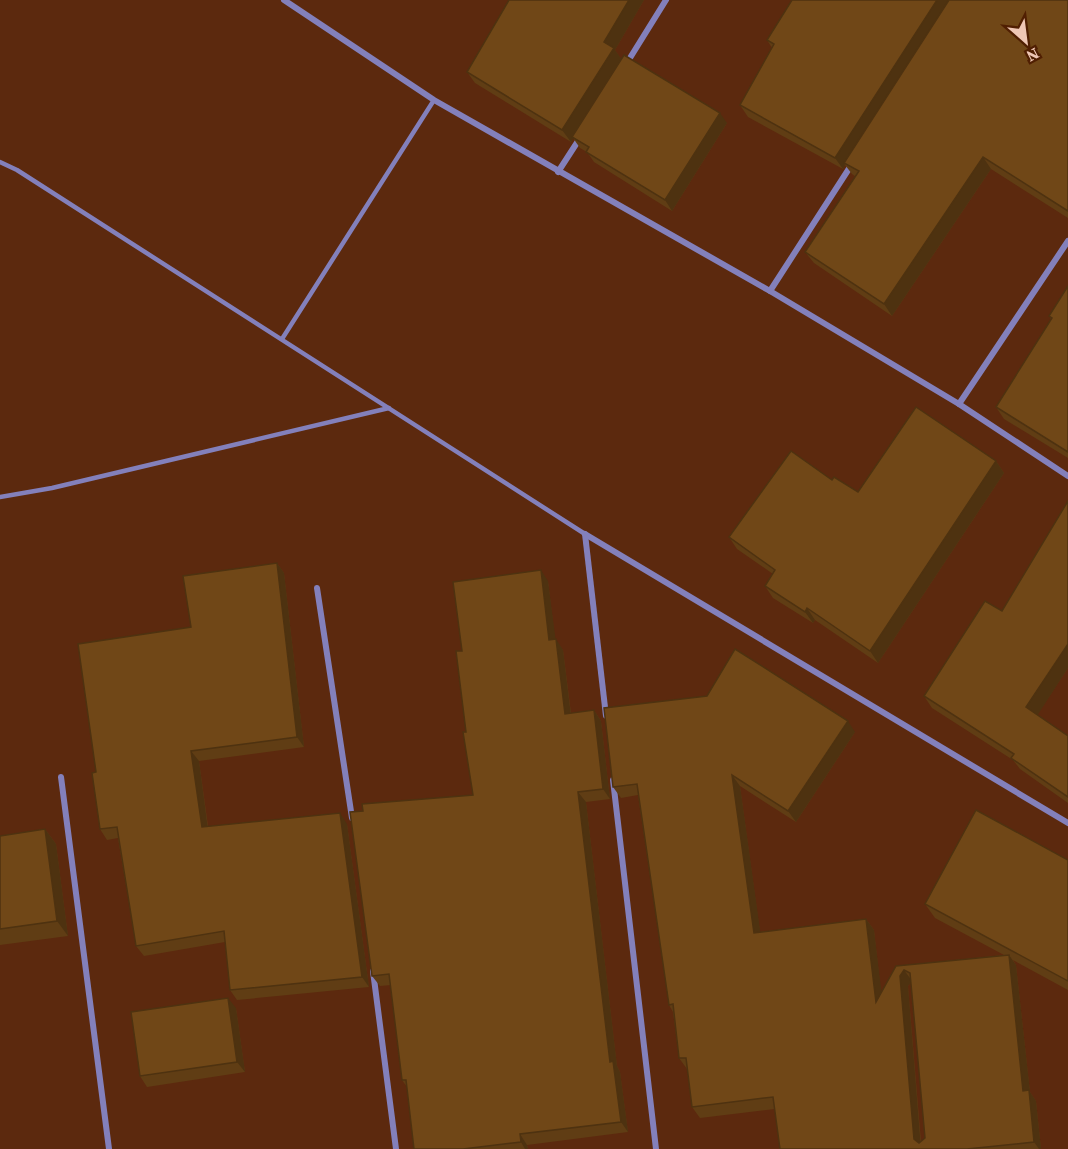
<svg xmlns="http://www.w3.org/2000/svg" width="1068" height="1149" font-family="'Source Serif 4',serif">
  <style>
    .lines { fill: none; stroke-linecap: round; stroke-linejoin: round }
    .lane { stroke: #8380bb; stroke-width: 4.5 }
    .street { stroke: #8380bb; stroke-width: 6 }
    .wall { fill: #603d14; fill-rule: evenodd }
    .shaded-wall { fill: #4e3210 }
    .building { fill: #704717; stroke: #4e3210; stroke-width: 1.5; fill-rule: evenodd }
  </style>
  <rect width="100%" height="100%" fill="#5c290e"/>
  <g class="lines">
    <g class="lane">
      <polyline points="0,162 17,170 585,534"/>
      <polyline points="282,339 434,100"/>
      <polyline points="0,497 52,488 389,408"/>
    </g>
    <g class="street">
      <polyline points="284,0 434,100 770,291 959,404 1068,476"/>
      <polyline points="625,66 666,0"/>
      <polyline points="558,172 580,138"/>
      <polyline points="770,291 852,164"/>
      <polyline points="959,404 1068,241"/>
      <polyline points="585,534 606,716"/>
      <polyline points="585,534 1068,823"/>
      <polyline points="317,588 352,818"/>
      <polyline points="61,777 109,1149"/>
      <polyline points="613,780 656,1149"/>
      <polyline points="373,971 396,1149"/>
    </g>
  </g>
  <g class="wall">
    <polygon points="509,0 644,0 615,50 621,59 727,123 672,211 594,162 587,152 580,148 573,138 571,142 475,83 467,72"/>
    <polygon points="1068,0 1068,218 991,169 892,316 814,263 805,252 856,177 852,174 845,165 843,169 748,117 740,105 772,48 767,40"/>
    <polygon points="1068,286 1068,458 1004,419 996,407 1051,319 1049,316"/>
    <polygon points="996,461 1004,473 878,663 815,620 813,623 773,598 765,586 773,574 737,549 729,537 832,480 858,492"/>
    <polygon points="277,563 284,573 304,747 199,761 208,826 347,824 369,987 237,1000 230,990 225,942 144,956 136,946 118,838 107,840 100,829 96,772 191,627"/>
    <polygon points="548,581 555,639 563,650 571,713 594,710 601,721 610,799 586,802 617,1066 620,1072 628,1132 527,1145 528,1149 414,1149 407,1087 402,1080 391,985 380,986 372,976 363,811 473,795 466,732 462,651"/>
    <polygon points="1002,611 1068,668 1037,715 1068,736 1068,803 1020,769 1013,760 932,708 924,696"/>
    <path d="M855,732L796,822L740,786L760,932L866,919L874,930L881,992L896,966L1004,955L935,918L925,904L1068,860V990L1013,960L1016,965L1030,1092L1036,1101L1041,1149H780L775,1109L700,1118L692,1107L688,1069H687L679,1058L673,1012L669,1005L638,795L621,798L613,787ZM911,982L925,1138L921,1142L908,986Z"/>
    <polygon points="45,829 56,844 68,936 0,945 0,836"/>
    <polygon points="236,1008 245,1072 147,1087 140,1076"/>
  </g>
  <g class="shaded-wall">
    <polygon points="629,0 644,0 615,50 622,60 571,142 562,130 604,42"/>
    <polygon points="937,0 953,0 844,163 845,165 843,169 835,158"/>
    <polygon points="720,113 727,123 672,211 665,200"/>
    <polygon points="983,157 991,169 892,316 884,304"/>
    <polygon points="996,461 1004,473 878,663 870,651"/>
    <polygon points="277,563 284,573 304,747 297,737"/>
    <polygon points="541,570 548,581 557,650 549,640"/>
    <polygon points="807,608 815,620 813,623 805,612"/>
    <polygon points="556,639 563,650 572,724 565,714"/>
    <polygon points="1068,644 1068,668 1035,719 1026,707"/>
    <polygon points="594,710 601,721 610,799 603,789"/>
    <polygon points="848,721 855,732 796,822 788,811"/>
    <polygon points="191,751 199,761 209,837 202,827"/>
    <polygon points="732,775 740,786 762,944 754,933"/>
    <polygon points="578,792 586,802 617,1066 620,1072 628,1132 621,1122 610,1062"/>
    <polygon points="340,813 347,824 369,987 362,977"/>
    <polygon points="45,829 56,844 68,936 57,921"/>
    <polygon points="866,919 874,930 884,1013 876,1002"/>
    <polygon points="1009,955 1016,965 1030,1092 1036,1101 1041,1149 1039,1149 1034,1142 1023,1091"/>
    <polygon points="904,970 912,981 908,986 921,1149 914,1139 900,976"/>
    <polygon points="228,998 236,1008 245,1072 237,1062"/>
    <polygon points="520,1134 527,1145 528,1149 525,1149 521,1142"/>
  </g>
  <g class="building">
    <polygon points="509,0 629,0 604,42 614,48 562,130 467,72"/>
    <polygon points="792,0 937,0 835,158 740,105 774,44 767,40"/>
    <polygon points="949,0 1068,0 1068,211 983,157 884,304 805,252 859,171 844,163"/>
    <polygon points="624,55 720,113 665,200 586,152 589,147 572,137"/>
    <polygon points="1068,286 1068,452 996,407 1052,318 1049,316"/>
    <polygon points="916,407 996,461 870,651 807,608 805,612 765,586 775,570 729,537 791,451 832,480 834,477 858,492"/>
    <polygon points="1068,501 1068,644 1026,707 1068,736 1068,797 1011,758 1014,754 924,696 985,601 1002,611"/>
    <polygon points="277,563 297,737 191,751 202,827 340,813 362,977 230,990 224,931 136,946 117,827 100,829 92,773 96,772 78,644 191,627 183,576"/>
    <polygon points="541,570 549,640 556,639 565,714 594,710 603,789 578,792 610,1062 613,1061 621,1122 520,1134 521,1142 463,1149 414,1149 406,1080 402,1080 389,974 372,976 350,812 363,811 362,804 473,795 463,732 466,732 456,651 462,651 453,582"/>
    <path d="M735,649L848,721L788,811L732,775L754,933L866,919L876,1002L896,966L1009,955L1023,1091L1029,1090L1034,1142L967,1149H780L773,1097L692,1107L686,1058H679L673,1004L669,1005L637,784L613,787L604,708L707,696ZM904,970L910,973L925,1138L919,1143L914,1139L900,976Z"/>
    <polygon points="976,810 1068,860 1068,981 925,904"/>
    <polygon points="45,829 57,921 0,929 0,836"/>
    <polygon points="228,998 237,1062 140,1076 131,1012"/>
  </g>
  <g transform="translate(1026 42) rotate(152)" stroke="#501f02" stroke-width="4.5" paint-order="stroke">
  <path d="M0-4.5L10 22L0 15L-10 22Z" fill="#efc7b5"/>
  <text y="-9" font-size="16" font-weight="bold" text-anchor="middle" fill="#efc7b5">N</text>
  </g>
</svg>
